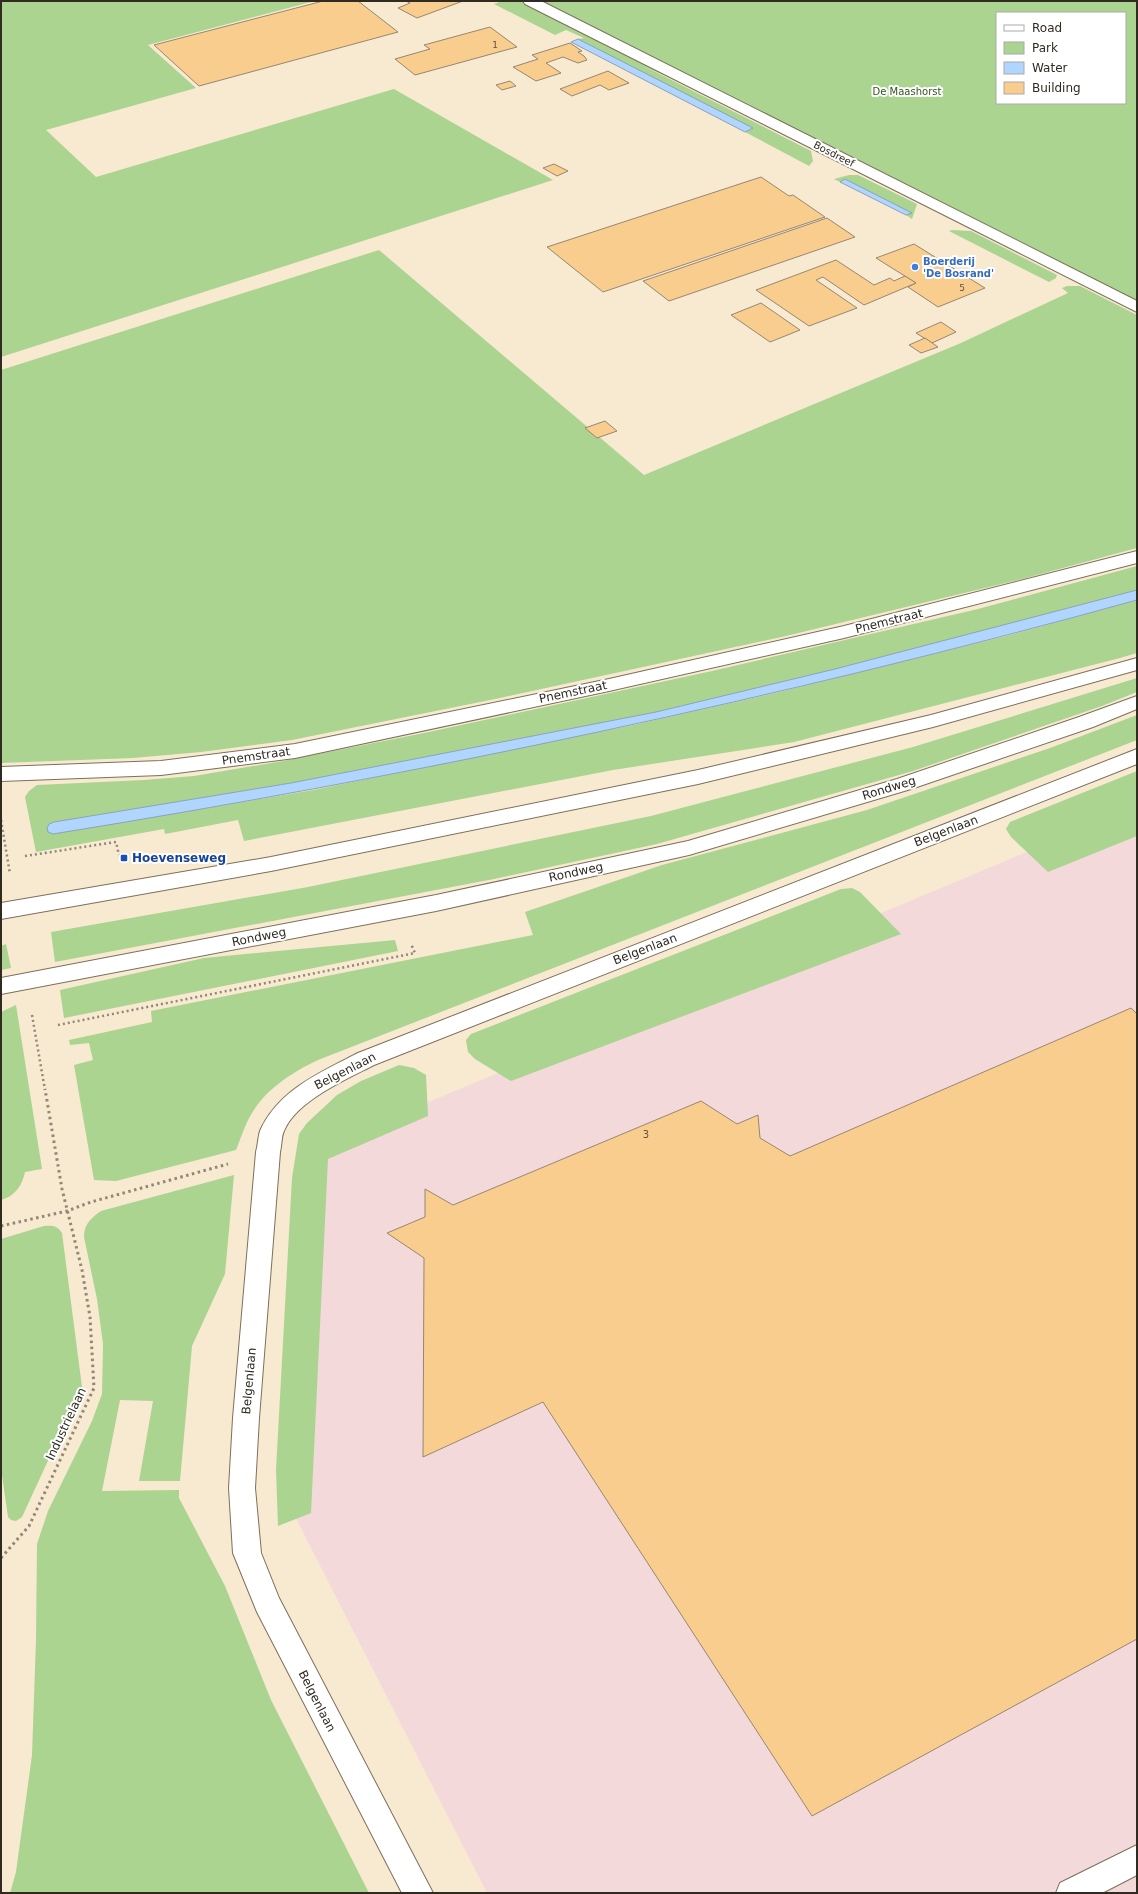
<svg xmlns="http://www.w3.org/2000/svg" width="1138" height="1894" font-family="'DejaVu Sans',sans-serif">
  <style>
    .industrial { fill: #f4d9db }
    .green { fill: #aad490; fill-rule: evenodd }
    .water { fill: #b0d5ff; stroke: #8aa2bc }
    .building { fill: #f9cd8e; stroke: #968772 }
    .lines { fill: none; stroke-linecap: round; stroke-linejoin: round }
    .street-casing { stroke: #7d6f5a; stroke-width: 2 }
    .primary-casing { stroke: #7d6f5a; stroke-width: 2 }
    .path-far1 { stroke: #918777; stroke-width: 2.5; stroke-dasharray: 2 3; stroke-linecap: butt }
    .path { stroke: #918777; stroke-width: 3; stroke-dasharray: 2.5 3.5; stroke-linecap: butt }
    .street { fill: #fff; fill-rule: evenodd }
    .primary { fill: #fff; fill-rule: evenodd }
    .shop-dot { fill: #3f7fe0; stroke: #fff; stroke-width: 1.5 }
    .transit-dot { fill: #1a4fb4; stroke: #fff; stroke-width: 1.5 }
    .labels { text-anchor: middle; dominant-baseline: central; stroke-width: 4; stroke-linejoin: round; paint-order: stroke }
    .far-number-label { font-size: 9px; fill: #62533c }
    .far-park-label { font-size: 10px; fill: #33521c; stroke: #fff }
    .far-street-label { font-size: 10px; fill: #302a21; stroke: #fff }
    .far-shop-label { font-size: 10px; font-weight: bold; fill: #366cbe; stroke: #fff; text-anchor: start }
    .number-label { font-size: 10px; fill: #62533c }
    .street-label { font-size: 12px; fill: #302a21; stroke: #fff }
    .transit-label { font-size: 12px; font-weight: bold; fill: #164399; stroke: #fff; text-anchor: start }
  </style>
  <rect width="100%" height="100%" fill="#f8e9d1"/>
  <polygon class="industrial" points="1137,806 1137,1893 487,1893 282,1491 314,1150"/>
  <g class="green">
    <polygon points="1,1 315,1 148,45 196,88 46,130 96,177 394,89 553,180 1,357"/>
    <path d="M502,1H1137V310L823,149L642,65L811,151L813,161L809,166L745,132L752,128L578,39L584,38L566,30L555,35L494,4ZM997,13H1125V103H997Z"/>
    <polygon points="849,175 858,175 917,204 912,219 906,215 911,213 845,179 840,182 834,179"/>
    <polygon points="952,230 971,231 1057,275 1056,278 1049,282 949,231"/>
    <polygon points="379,250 644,475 961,343 1068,293 1062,288 1067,286 1080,286 1137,315 1137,548 1026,578 786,636 500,698 292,740 201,752 133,758 1,763 1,370"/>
    <polygon points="1137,566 1137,590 835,669 656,712 291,783 54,822 48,832 53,834 313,790 633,725 775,693 1006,636 1137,600 1137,653 1120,658 794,742 613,770 244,841 238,820 165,834 164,829 36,852 25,797 29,791 37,785 144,780 194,776 283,761 424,733 712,671 978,609"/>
    <polygon points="1137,678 1137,692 1102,706 913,771 657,844 494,879 55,962 51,932 308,887 651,816 913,747"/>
    <path d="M1137,715V740L318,1060C293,1072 267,1088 252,1113C245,1124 241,1138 236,1150L116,1181L94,1180L74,1065L93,1060L89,1043L70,1045L69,1040L152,1022L151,1011L533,935L525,912L662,865L867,810L1050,748Z"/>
    <polygon points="1137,771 1137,836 1048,872 1011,837 1006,829 1010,822"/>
    <polygon points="852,888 860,892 901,934 511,1081 475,1059 468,1052 466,1040 471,1034 841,889"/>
    <polygon points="395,940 398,951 64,1018 60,990 204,958"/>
    <polygon points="6,944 11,968 1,970 1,946"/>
    <path d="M16,1005L42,1169L25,1172C22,1186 15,1196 1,1200V1012Z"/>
    <polygon points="399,1065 414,1068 426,1075 428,1116 328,1159 311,1513 278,1526 276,1470 292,1178 299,1134 307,1123 337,1095 361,1081"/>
    <path d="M234,1175L225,1274L192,1346L180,1481H139L153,1401L120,1400L102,1491L179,1490V1498L225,1586L271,1700L369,1893H10L16,1872L32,1755L36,1640L37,1544L48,1511L92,1421L102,1394L103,1344L97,1299L84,1237C84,1224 91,1218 101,1211Z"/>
    <path d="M44,1226C52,1225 58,1226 62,1233L82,1387L22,1517L16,1521L11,1520L8,1517L1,1468V1239Z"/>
  </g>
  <g class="water">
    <polygon points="578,39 753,128 745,132 571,42"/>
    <polygon points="845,179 912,213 906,215 840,182"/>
    <path d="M1137,590V600C780,699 418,775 53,834L48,832L47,828L49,824L54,822L291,783L656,712L835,669Z"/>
  </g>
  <g class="building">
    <polygon points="323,1 358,1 398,32 199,86 154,45"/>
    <polygon points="406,1 463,1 417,18 398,8 410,3"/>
    <polygon points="490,27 517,47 415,75 395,59 430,49 424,45"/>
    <polygon points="570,43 582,51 578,52 584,56 587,60 578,63 563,57 546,63 561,73 536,81 513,67 538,59 532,55"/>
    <polygon points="608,71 629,83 609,90 600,85 572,96 560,89"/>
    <polygon points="510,81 516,86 502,90 496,85"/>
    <polygon points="554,164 568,171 557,176 543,168"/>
    <polygon points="761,177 789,196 793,195 825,217 603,292 547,247"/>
    <polygon points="827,218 855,237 669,301 643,281"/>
    <polygon points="914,244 985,288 938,307 908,287 916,283 876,258"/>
    <polygon points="836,260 874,285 890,278 894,281 905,276 916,283 864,305 823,277 816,280 857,308 809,326 756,290"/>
    <polygon points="761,303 800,330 770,342 731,315"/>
    <polygon points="941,322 956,332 932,343 916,333"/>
    <polygon points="925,338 938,347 921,353 909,345"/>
    <polygon points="605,421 617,431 597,438 585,428"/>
    <polygon points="1131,1008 1137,1014 1137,1639 812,1816 543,1402 423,1457 424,1258 387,1233 425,1217 425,1189 453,1205 701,1101 737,1124 758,1115 760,1138 790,1156"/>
  </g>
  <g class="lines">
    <g class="street-casing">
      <g id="street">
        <polygon points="523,1 541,1 1137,301 1137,312 525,4"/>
        <polygon points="1137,551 1137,563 844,638 609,691 295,758 161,775 1,781 1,767 161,761 295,744 609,679 844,626"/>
        <path d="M1137,749V764L374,1065C347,1079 296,1101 284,1131C281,1137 282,1145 280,1152L259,1418L255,1488L261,1553L279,1598L433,1893H402L257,1612L233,1553L229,1488L233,1418L256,1152C258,1145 258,1137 260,1131C278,1090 321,1072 358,1053Z"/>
        <polygon points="1137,1845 1137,1875 1102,1893 1056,1893 1060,1883"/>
      </g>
    </g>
    <g class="primary-casing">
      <g id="primary">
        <polygon points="1137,658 1137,670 933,727 698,784 271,871 1,919 1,903 271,857 698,770 931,715"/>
        <polygon points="1137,696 1137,709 1093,727 911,789 689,855 436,911 1,994 1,978 436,895 688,841 897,779 1079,717"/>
      </g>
    </g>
    <g class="path-far1">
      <polyline points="1,820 10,874"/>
      <polyline points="25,856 116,842 119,855"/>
      <polyline points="32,1015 45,1090"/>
      <polyline points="58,1025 415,953 411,944"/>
    </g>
    <g class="path">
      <polyline points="1,1226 67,1211 91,1202 228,1164"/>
      <polyline points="1,1558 29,1526 94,1388 90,1317 82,1270 62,1189 45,1089"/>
    </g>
    <use href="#street" class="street"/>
    <use href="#primary" class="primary"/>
  </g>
  <circle class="shop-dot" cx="915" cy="267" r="4"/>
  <rect class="transit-dot" x="120" y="854" width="8" height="8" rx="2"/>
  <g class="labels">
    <g class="far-number-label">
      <text x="495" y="45">1</text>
      <text x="962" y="288">5</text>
    </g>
    <g class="far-park-label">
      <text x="907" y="91">De Maashorst</text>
    </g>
    <g class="far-street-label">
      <text transform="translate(834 154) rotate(27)">Bosdreef</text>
    </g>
    <g class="far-shop-label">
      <text x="923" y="261">Boerderij<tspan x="923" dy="12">'De Bosrand'</tspan></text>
    </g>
    <g class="number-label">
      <text x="646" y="1134">3</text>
    </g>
    <g class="street-label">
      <text transform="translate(889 621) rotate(-14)">Pnemstraat</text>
      <text transform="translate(573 692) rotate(-12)">Pnemstraat</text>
      <text transform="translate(256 756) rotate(-8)">Pnemstraat</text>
      <text transform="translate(889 788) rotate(-17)">Rondweg</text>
      <text transform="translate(946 831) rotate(-21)">Belgenlaan</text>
      <text transform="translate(576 872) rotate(-12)">Rondweg</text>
      <text transform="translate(259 937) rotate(-11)">Rondweg</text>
      <text transform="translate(645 949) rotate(-21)">Belgenlaan</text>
      <text transform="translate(345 1071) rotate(-27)">Belgenlaan</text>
      <text transform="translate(249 1381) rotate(-85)">Belgenlaan</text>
      <text transform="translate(66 1424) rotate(-65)">Industrielaan</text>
      <text transform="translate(317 1701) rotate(63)">Belgenlaan</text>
    </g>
    <g class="transit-label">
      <text x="132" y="858">Hoevenseweg</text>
    </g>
  </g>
  <rect width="1138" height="1894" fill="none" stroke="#302a21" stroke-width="4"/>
  <rect x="996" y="12" width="130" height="92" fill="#ffffff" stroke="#acaaa6"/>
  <rect x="1004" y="25" width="20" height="6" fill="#ffffff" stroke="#acaaa6"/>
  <text x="1032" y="32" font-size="12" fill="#302a21">Road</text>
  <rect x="1004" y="42" width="20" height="12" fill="#aad490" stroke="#acaaa6"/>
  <text x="1032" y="52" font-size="12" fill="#302a21">Park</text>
  <rect x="1004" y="62" width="20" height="12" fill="#b0d5ff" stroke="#acaaa6"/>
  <text x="1032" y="72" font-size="12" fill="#302a21">Water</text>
  <rect x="1004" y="82" width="20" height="12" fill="#f9cd8e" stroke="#acaaa6"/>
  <text x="1032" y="92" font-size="12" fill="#302a21">Building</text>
</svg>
